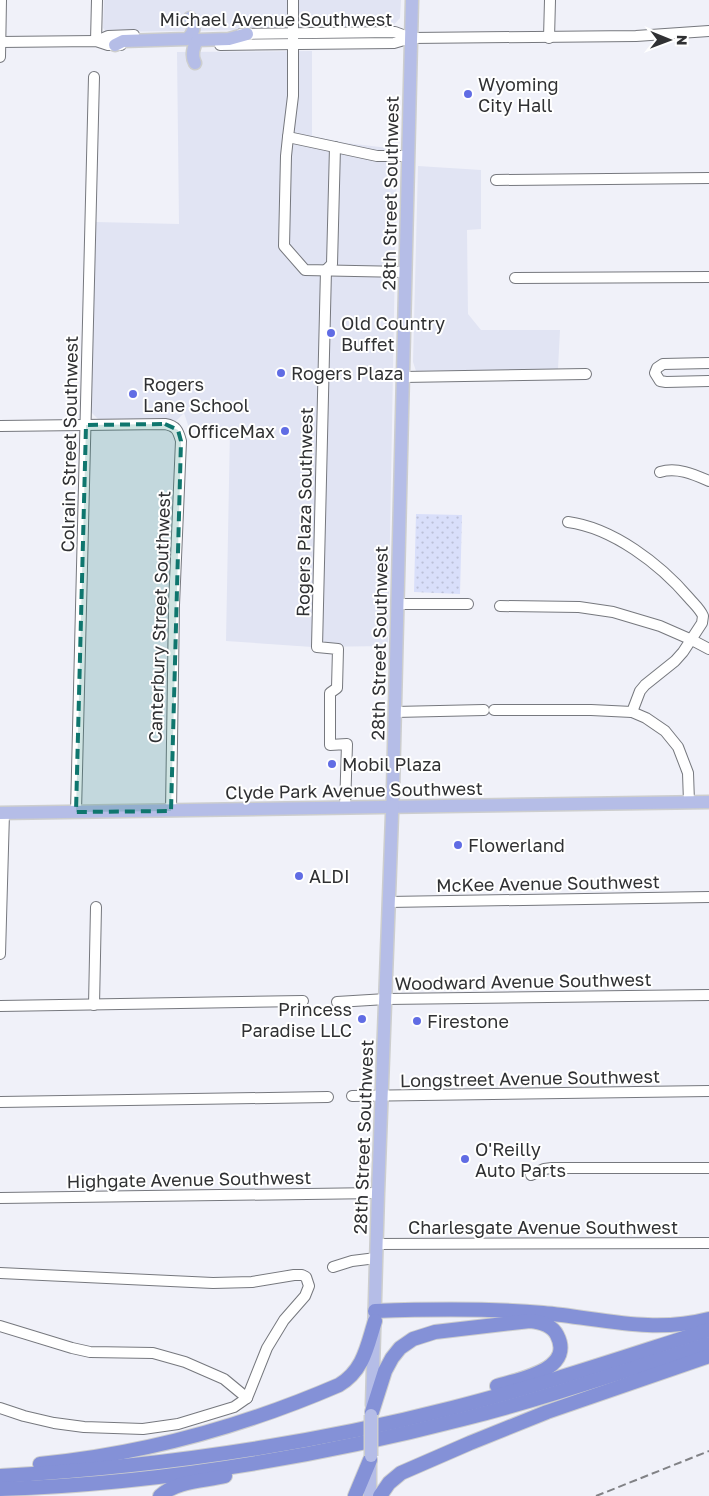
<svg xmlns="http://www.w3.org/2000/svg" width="709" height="1496" font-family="'Golos Text',sans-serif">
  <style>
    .built { fill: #e1e4f3 }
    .green { fill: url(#green-dots) }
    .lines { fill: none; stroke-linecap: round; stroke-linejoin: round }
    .minor-casing { stroke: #76787e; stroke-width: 12 }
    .major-casing { stroke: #cdcece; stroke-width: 15 }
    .highway-casing { stroke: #cdcece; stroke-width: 16 }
    .minor { stroke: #fff; stroke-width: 10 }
    .major { stroke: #b5bde7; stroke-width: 12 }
    .highway { stroke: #8491d7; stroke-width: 14 }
    .rail { stroke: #818286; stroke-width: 2; stroke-dasharray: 8 4; stroke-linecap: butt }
    .major-bridge-casing { stroke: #cdcece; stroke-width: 15; stroke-linecap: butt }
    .major-bridge { stroke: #b5bde7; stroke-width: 12 }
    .marked { fill: #0f766e; fill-opacity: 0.2; stroke: #0f766e; stroke-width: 4; stroke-dasharray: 10 6; stroke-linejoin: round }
    .poi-dot { fill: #606ce4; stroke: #fff; stroke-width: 2 }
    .labels { text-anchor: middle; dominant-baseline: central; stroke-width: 4; stroke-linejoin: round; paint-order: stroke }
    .street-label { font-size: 18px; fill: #303133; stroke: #fff }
    .poi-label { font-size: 18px; fill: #303133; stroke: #fff; text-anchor: start }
  </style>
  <defs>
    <pattern id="green-dots" width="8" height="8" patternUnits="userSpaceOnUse" patternTransform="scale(1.25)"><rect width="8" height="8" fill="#d9dffa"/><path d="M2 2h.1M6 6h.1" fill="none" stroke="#bbc0d7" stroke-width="1.8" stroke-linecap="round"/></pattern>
  </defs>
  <rect width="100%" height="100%" fill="#f0f1f9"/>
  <g class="built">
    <polygon points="104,0 401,0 400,18 391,28 106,32 103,28"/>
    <polygon points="312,51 312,136 346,143 397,149 388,646 312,647 226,641 230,429 189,428 184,413 176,421 100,421 91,412 96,222 179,224 177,52"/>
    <polygon points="418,166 481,170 481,229 467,230 468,314 481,330 560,330 558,369 416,371 413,362"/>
  </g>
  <polygon class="green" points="416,514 462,515 460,594 414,592"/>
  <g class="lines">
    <g class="minor-casing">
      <g id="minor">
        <polyline points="293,0 293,96 288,137 377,156 408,156"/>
        <polyline points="241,34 395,32 411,38"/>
        <polyline points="549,38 550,0"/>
        <polyline points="96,41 108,36 134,35"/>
        <polyline points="96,41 97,0"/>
        <polyline points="0,42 96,41 108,45 121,45"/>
        <polyline points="220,45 394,43 411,38 636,36 709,31"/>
        <polyline points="0,57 1,0"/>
        <polyline points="288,137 286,156 284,246 305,270 405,272"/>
        <polyline points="335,147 332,264 326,270 317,647 338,649 337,688 330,693 330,745 347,744 345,808"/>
        <polyline points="496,180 709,178"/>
        <polyline points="515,278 709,277"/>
        <polyline points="709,363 663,364 657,368 655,373 660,381 666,382 709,381"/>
        <polyline points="403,377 586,374"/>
        <path d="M0,426L165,424C176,426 178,430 181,441L174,605L171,811"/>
        <path d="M660,472C677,467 693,474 709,481"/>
        <path d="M568,522C613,528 660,564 689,598C694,604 700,609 703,616L702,623L683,652L675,661L645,685L640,691L632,712"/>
        <polyline points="397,604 468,604"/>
        <polyline points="500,606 579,607 613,612 660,626 692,640 709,649"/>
        <polyline points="494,710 591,710 632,712 646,718 665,731 678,747 688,773 689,802"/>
        <polyline points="395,712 484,710"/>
        <polyline points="76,812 94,77"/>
        <polyline points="388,902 709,897"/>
        <polyline points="0,954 4,813"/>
        <polyline points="337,1002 386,999 709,995"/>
        <polyline points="94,1005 96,907"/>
        <polyline points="0,1006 303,1001"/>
        <polyline points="352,1096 709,1091"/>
        <polyline points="0,1102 328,1097"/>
        <polyline points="531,1175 544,1169 552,1168 709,1168"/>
        <polyline points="0,1198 378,1193"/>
        <polyline points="376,1244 709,1243"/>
        <polyline points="333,1267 352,1261 376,1258"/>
        <polyline points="0,1273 213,1283 252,1282 294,1275 302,1275 306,1277 309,1286 305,1296 284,1320 267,1348 247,1398 234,1407 178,1424 143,1429 84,1427 54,1423 24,1416 0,1408"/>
        <polyline points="0,1326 72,1348 90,1352 153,1353 185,1362 224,1379 247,1398"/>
      </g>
    </g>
    <g class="major-casing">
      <g id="major">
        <path d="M115,45L123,41L187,39C194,34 196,25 190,18"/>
        <path d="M195,63C191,56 193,46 198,40L229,39L247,34"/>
        <polyline points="0,813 709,802"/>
        <polyline points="372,1405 378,1193 393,788 412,0"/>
        <polyline points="370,1496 370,1461"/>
      </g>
    </g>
    <g class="highway-casing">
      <g id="highway">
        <path d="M375,1311C431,1309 487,1308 543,1313C600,1318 651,1334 709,1319"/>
        <path d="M372,1412L385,1371L392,1358L400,1348L413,1339L435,1332L530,1321C541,1322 552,1325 557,1335C575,1370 519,1379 497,1386"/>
        <path d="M40,1464C144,1454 244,1426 339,1385C364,1370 367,1346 375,1321"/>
        <path d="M0,1476C153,1467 304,1446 452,1408C539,1386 624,1357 709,1330"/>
        <path d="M0,1489C156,1484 312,1458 463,1419C546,1398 627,1370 709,1344"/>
        <path d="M160,1496C176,1481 205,1481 225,1476"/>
        <polyline points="355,1496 370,1460"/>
        <polyline points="380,1496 389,1483 401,1473 470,1443 547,1412 709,1356"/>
      </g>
    </g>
    <use href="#minor" class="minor"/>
    <use href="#major" class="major"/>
    <use href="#highway" class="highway"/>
    <polyline class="rail" points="596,1496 709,1451"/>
    <g class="major-bridge-casing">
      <polyline id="major-bridge" points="371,1456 371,1415"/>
    </g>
    <use href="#major-bridge" class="major-bridge"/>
  </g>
  <path class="marked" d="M165,424L178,430L181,441L171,811L76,812L86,425Z"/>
  <g class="poi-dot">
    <circle cx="468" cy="94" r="5"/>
    <circle cx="331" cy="333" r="5"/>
    <circle cx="281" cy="373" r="5"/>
    <circle cx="133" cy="394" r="5"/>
    <circle cx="285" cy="431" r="5"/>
    <circle cx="332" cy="764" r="5"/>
    <circle cx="458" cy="845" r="5"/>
    <circle cx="299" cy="876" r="5"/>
    <circle cx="362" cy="1019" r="5"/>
    <circle cx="417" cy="1021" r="5"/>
    <circle cx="465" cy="1159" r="5"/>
  </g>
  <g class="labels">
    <g class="street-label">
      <text x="276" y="19">Michael Avenue Southwest</text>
      <text transform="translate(390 193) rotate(-89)">28th Street Southwest</text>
      <text transform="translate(69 444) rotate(-89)">Colrain Street Southwest</text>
      <text transform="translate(304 512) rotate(-89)">Rogers Plaza Southwest</text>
      <text transform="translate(159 617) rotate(-88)">Canterbury Street Southwest</text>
      <text transform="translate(379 643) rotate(-89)">28th Street Southwest</text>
      <text transform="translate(354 790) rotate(-1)">Clyde Park Avenue Southwest</text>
      <text transform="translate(548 883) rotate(-1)">McKee Avenue Southwest</text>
      <text transform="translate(523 981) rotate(-1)">Woodward Avenue Southwest</text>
      <text transform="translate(530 1078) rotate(-1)">Longstreet Avenue Southwest</text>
      <text transform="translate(363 1137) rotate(-88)">28th Street Southwest</text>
      <text transform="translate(189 1179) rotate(-1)">Highgate Avenue Southwest</text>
      <text x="543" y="1227">Charlesgate Avenue Southwest</text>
    </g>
    <g class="poi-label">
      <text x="478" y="84">Wyoming<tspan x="478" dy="21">City Hall</tspan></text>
      <text x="341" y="323">Old Country<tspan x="341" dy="21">Buffet</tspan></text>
      <text x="291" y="373">Rogers Plaza</text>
      <text x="143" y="384">Rogers<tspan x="143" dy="21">Lane School</tspan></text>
      <text x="275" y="431" text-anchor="end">OfficeMax</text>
      <text x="342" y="764">Mobil Plaza</text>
      <text x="468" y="845">Flowerland</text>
      <text x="309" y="876">ALDI</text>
      <text x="352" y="1009" text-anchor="end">Princess<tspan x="352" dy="21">Paradise LLC</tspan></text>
      <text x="427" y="1021">Firestone</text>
      <text x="475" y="1149">O'Reilly<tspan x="475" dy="21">Auto Parts</tspan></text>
    </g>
  </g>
  <g transform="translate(669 40) rotate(91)" stroke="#ffffff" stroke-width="4" paint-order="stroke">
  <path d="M0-4L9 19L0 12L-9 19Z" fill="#303133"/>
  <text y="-8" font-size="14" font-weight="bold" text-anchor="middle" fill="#303133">N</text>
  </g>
</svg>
